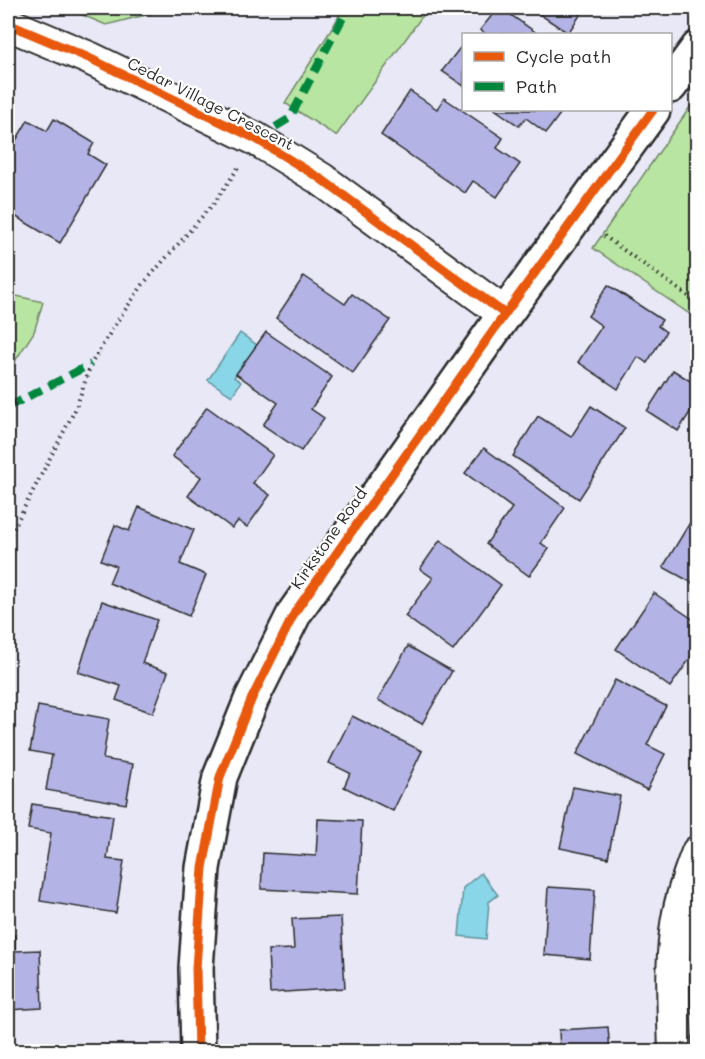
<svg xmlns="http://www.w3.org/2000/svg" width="705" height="1059" font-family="Mali,sans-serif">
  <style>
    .green { fill: #b8e5a2; stroke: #728866; stroke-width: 1.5 }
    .water { fill: #88d6e7; stroke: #63929c; stroke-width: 1.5 }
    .building { fill: #b3b3e5; stroke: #2b2b2b; stroke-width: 1.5 }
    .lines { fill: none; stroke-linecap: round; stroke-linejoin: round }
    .street-casing { stroke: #2b2b2b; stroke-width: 36 }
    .secondary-casing { stroke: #2b2b2b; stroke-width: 38 }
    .path { stroke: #2b2b2b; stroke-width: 4; stroke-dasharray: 1.5 4.5; stroke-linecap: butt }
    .street { stroke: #fff; stroke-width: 32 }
    .secondary { stroke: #fff; stroke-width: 33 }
    .quiet { stroke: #00873e; stroke-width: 8; stroke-dasharray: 15 8; stroke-linecap: butt }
    .cycleway-casing { stroke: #fff; stroke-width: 13 }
    .cycleway { stroke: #e8590c; stroke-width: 9 }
    .labels { text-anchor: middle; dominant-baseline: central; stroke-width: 4.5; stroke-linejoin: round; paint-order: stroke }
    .street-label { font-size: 16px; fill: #2b2b2b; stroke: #fff }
  </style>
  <rect width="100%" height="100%" fill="#e8e8f7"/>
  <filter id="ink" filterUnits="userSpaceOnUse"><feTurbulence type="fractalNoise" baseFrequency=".0167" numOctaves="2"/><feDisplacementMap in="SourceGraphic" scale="12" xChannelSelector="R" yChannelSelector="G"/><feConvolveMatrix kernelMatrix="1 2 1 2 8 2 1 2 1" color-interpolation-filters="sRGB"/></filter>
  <g filter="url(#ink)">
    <g class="green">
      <polygon points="66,8 155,8 153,13 106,25"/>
      <polygon points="343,8 428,8 336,136 285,103 334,25"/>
      <polygon points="697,97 698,319 697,319 593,248"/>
      <polygon points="8,294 43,302 34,332 8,372"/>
    </g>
    <g class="water">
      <polygon points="240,333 257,345 234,377 241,382 232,396 208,380"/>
      <polygon points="481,873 498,895 489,902 486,939 459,936 463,888"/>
    </g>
    <g class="building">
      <polygon points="498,8 501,8 538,34 486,34 480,30"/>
      <polygon points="530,8 585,8 568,33"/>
      <polygon points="463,44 464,44 464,86 442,71"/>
      <polygon points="410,91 437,109 444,98 503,138 497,148 520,164 497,197 473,181 465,193 381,135"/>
      <polygon points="496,110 563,110 546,133 526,118 519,126"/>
      <polygon points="54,119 94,143 88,154 106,165 60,243 8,212 8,154 28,120 47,131"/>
      <polygon points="304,276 345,304 352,294 390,320 353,373 276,318"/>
      <polygon points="608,285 662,320 658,326 666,332 647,363 638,357 618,389 578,362 602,326 588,316"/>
      <polygon points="266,332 332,377 311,409 324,418 301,451 263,425 278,403 236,374"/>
      <polygon points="673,370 698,386 698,400 678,431 647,411"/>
      <polygon points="591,406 625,428 579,499 513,456 538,416 571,437"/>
      <polygon points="207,407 273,455 253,483 270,495 247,527 238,521 232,528 188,496 201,477 172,456"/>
      <polygon points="484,448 565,508 541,543 549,549 529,576 486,544 512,508 465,473"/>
      <polygon points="139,507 194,530 180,564 206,575 189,616 109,583 116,566 101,560 115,525 129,531"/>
      <polygon points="697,511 698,511 698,586 663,567"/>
      <polygon points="440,540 501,585 453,651 405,616 433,578 420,569"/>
      <polygon points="654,593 694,620 698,615 698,651 696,650 670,687 616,649"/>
      <polygon points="102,601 157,620 142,663 168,672 153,713 116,700 121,686 78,672"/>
      <polygon points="408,646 452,671 422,724 378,700"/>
      <polygon points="615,680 666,706 647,745 665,754 647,790 577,754"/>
      <polygon points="38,706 109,719 103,759 133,764 126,804 46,790 52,755 30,751"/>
      <polygon points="352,716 422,751 393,811 344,787 350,773 329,763"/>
      <polygon points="573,787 620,796 608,858 560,848"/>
      <polygon points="32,804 113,816 107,859 124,861 116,913 40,901 51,833 28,829"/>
      <polygon points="318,819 362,821 358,894 261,889 263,853 316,856"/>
      <polygon points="548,887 595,890 590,959 544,955"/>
      <polygon points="341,917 345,988 270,993 268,950 294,949 292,919"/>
      <polygon points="15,935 15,951 40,950 42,1008 8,1010 8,936"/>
      <polygon points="608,1027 610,1052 560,1052 559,1030"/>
      <polygon points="301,1047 301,1052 245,1052 244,1051"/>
    </g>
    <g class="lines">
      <g class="street-casing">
        <g id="street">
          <polyline points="8,24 89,58 256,139 321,179 505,314"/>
          <path d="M675,1052C674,1012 671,971 676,932C679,904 688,878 698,852"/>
        </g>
      </g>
      <g class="secondary-casing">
        <g id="secondary">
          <polyline points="670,86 698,48"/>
          <polyline points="198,1052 196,968 203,868 220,777 252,698 295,612 505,314 653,110"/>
        </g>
      </g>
      <g class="path">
        <polyline points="604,236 698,303"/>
        <polyline points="8,539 76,408 91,364 118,320 144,283 215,202 238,168"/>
      </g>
      <use href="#street" class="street"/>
      <use href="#secondary" class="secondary"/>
      <g class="quiet">
        <polyline points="256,139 290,118 348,8"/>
        <polyline points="8,407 91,364"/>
      </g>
      <g class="cycleway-casing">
        <g id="cycleway">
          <polyline points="8,24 89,58 256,139 321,179 505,314"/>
          <polyline points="198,1052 196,968 203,868 220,777 252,698 295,612 505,314 653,110"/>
        </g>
      </g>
      <use href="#cycleway" class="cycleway"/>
    </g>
  </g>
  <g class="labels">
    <g class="street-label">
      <text transform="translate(211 103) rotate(27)">Cedar Village Crescent</text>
      <text transform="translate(328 538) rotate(-55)">Kirkstone Road</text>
    </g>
  </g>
  <rect width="705" height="1059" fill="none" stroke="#fff" stroke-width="30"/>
  <rect x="15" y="15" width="675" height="1029" fill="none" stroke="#2b2b2b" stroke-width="2" filter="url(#ink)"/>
  <rect x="462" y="33" width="210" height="78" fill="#ffffff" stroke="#aaaaaa" stroke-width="1.5"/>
  <rect x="474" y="52" width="30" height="9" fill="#e8590c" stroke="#aaaaaa" stroke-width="1.5"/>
  <text x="516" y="63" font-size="18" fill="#2b2b2b">Cycle path</text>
  <rect x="474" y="82" width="30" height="9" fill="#00873e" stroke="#aaaaaa" stroke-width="1.5"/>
  <text x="516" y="93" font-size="18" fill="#2b2b2b">Path</text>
</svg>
